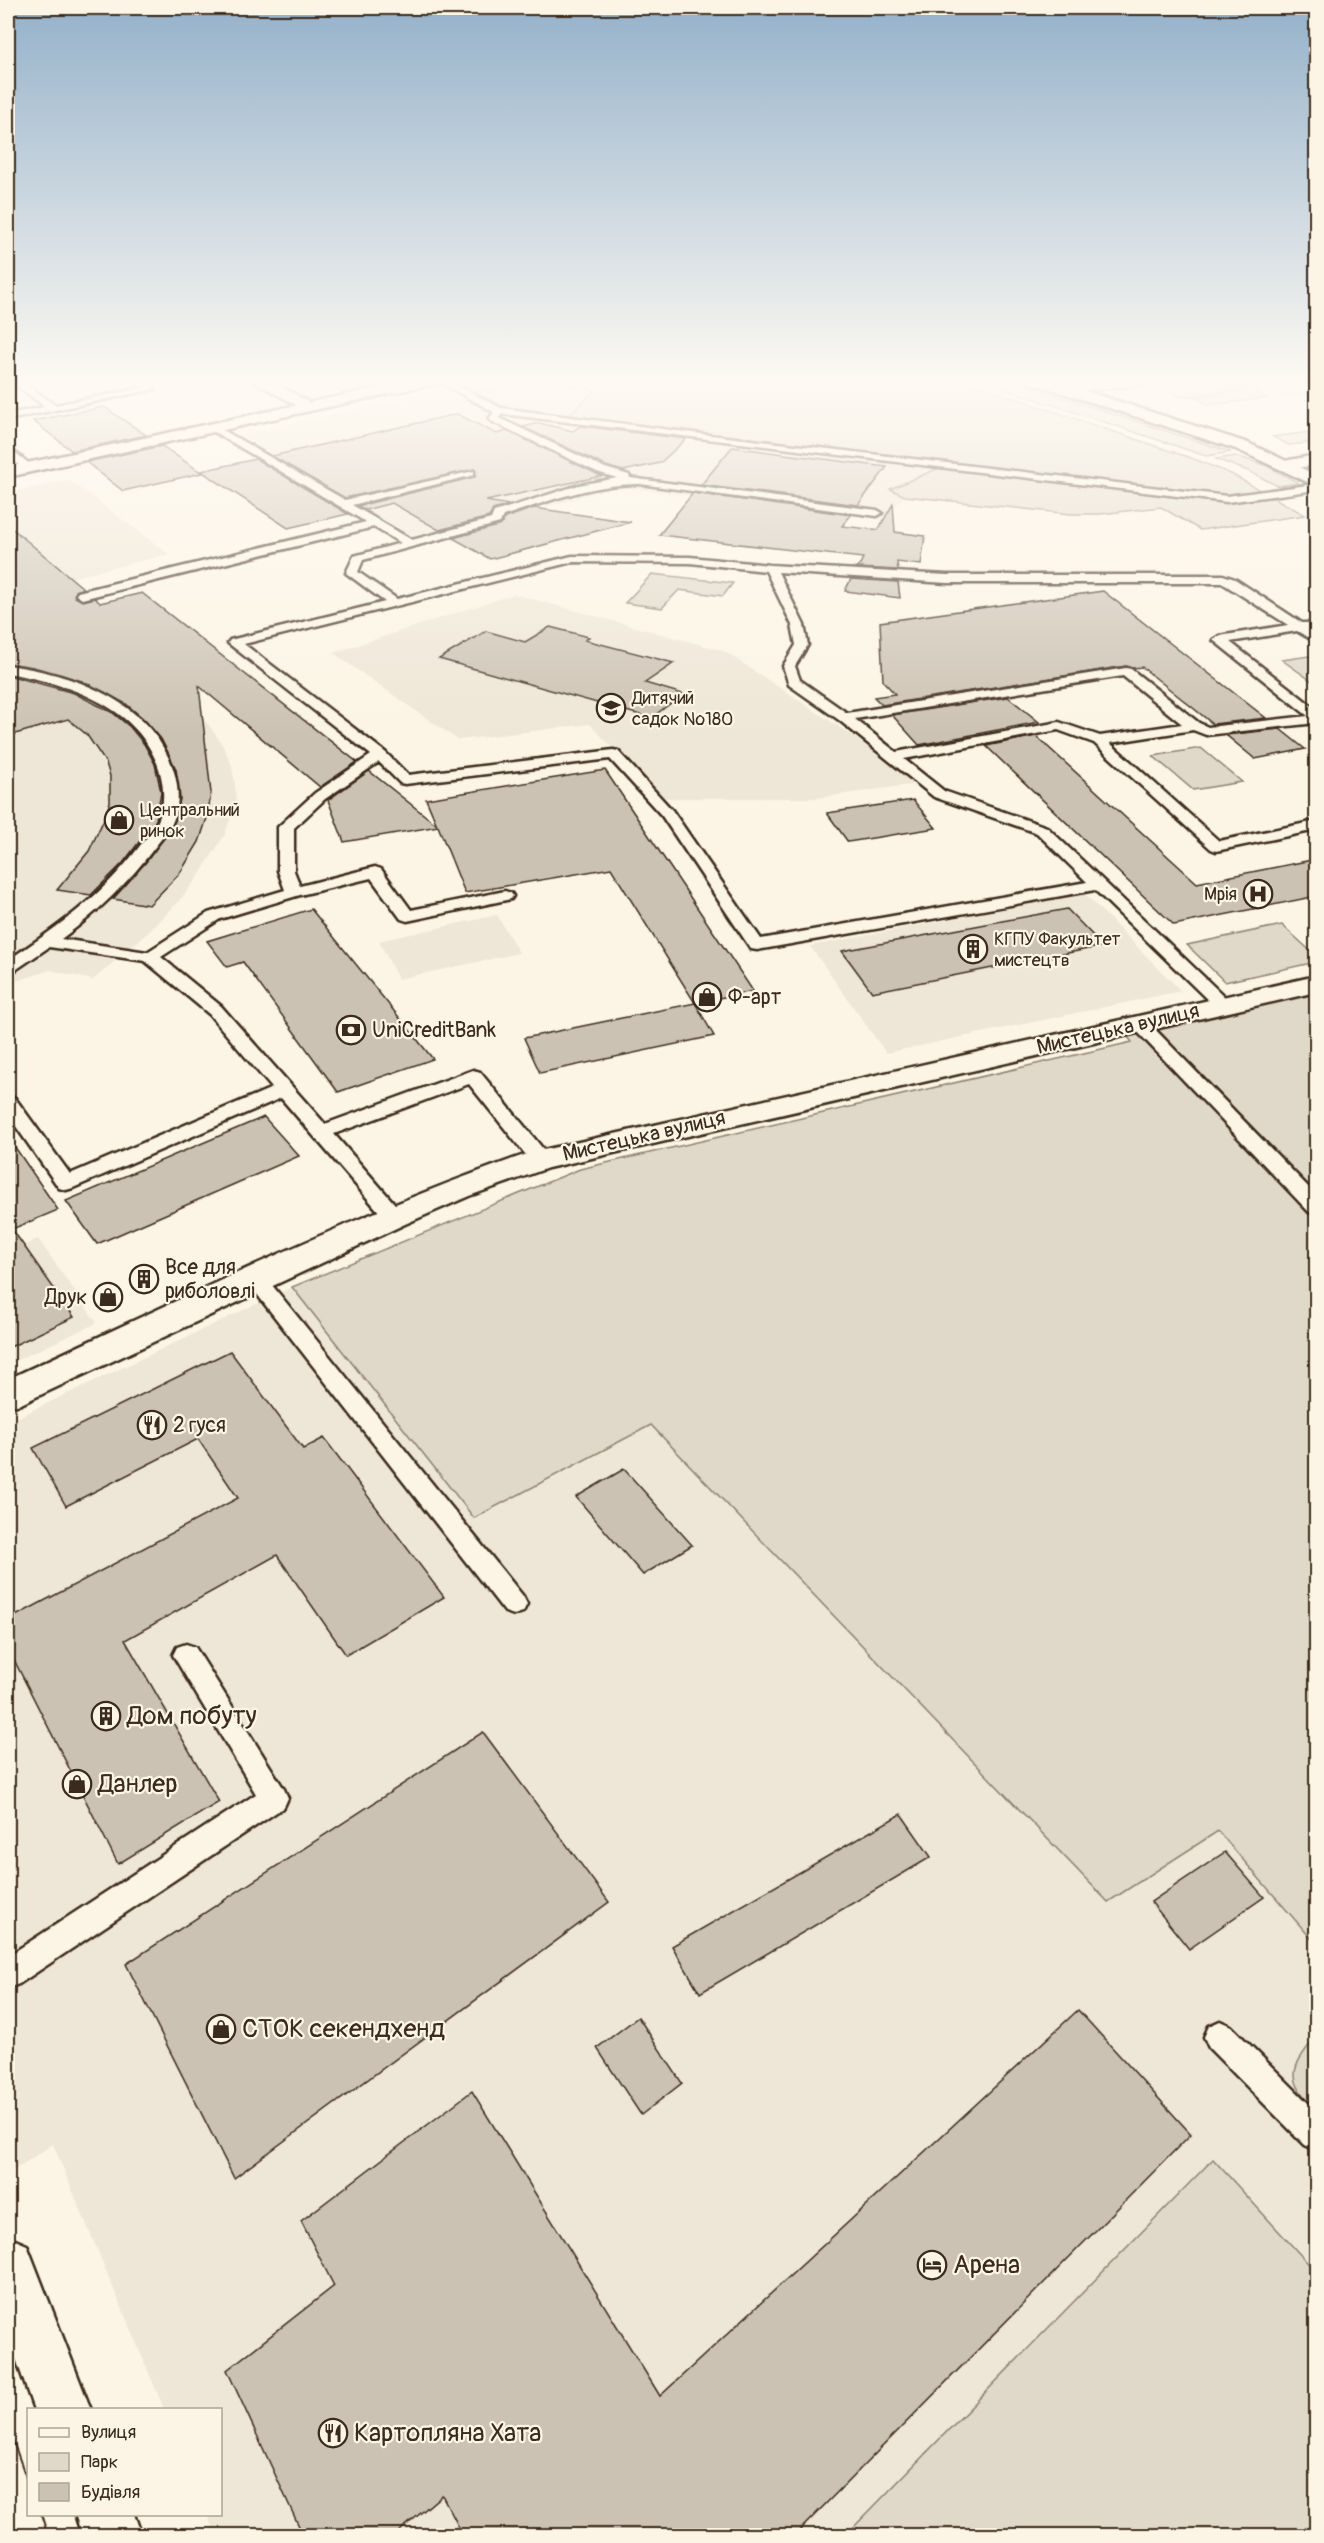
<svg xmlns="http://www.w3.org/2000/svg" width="1324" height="2543" font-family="Pangolin,sans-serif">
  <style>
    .built { fill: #eee6d6 }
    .green { fill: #e0d8c8; stroke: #8e8173; stroke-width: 1.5 }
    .building { fill: #ccc2b3; stroke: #3b2a1e; stroke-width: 1.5 }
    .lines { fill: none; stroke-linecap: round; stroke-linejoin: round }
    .lane-casing { stroke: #3b2a1e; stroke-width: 5 }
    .street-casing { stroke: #3b2a1e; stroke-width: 5 }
    .secondary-casing { stroke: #3b2a1e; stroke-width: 5 }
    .primary-casing { stroke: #3b2a1e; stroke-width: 5 }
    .lane { fill: #fcf5e5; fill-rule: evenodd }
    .street { fill: #fcf5e5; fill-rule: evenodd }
    .secondary { fill: #fcf5e5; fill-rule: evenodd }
    .primary { fill: #fcf5e5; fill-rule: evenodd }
    .tram { stroke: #3b2a1e; stroke-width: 2 }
    .labels { text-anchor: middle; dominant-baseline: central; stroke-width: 4.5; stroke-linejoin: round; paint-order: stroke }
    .far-poi-label { font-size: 18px; fill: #3b2a1e; stroke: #fcf5e5; text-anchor: start }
    .poi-label { font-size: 21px; fill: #3b2a1e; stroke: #fcf5e5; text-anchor: start }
    .street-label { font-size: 21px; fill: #3b2a1e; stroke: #fcf5e5 }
    .near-poi-label { font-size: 26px; fill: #3b2a1e; stroke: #fcf5e5; text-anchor: start }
  </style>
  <rect width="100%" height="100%" fill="#fcf5e5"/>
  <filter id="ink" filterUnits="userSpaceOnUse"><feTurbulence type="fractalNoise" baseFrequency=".0167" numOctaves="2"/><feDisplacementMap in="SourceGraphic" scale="12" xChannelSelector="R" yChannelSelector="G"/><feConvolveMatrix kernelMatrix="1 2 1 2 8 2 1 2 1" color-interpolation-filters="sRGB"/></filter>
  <g filter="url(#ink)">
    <g class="built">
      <polygon points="546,384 597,390 569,417 953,463 891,489 904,496 886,520 612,486 572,500 514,515 510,522 406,550 222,439 462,387 468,392"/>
      <polygon points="69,480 169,554 8,593 8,493"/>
      <polygon points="514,594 724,651 871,748 916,784 817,798 660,798 590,724 458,740 333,653"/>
      <polygon points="8,651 28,652 189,706 207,723 221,742 231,763 235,784 236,804 224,836 198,877 179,901 153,928 93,980 50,970 8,984"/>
      <polygon points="1085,894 1181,991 886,1053 810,946"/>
      <polygon points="497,915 519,953 398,979 379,941"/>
      <polygon points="38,1239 97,1323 8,1364 8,1253"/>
      <polygon points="292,1287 473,1518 651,1424 1108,1901 1218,1831 1316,1944 1316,2037 1300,2056 1301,2094 1316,2111 1316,2535 216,2535 207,2515 220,2514 220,2410 164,2409 53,2144 11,2172 8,2162 8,1422"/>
    </g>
    <g class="green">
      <polygon points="495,379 958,379 1194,459 1231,474 1305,515 1200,530 1161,507 1100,514 1071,514 905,496 890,489 951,463 568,416 596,390 546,384 468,392 462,387"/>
      <polygon points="975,379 1006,379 1231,452 1206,456"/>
      <polygon points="1220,379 1232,379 1251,388 1181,397 1161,386"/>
      <polygon points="1316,382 1316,392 1284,396 1269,388"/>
      <polygon points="1252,390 1267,398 1209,405 1195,397"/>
      <polygon points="1316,431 1316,442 1289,445 1273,437"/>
      <polygon points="1236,456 1267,466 1299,483 1278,486 1248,471 1216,459"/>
      <polygon points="652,574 733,583 723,596 679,590 662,608 625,603"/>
      <polygon points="1316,655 1316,684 1282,660"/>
      <polygon points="1201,748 1242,782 1193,790 1153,756"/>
      <polygon points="1282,925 1316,956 1316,962 1225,982 1187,945"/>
      <polygon points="1316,984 1316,1944 1218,1831 1108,1902 651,1425 474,1518 292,1287 580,1169 1132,1042 1120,1028"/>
      <path d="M1316,2037V2111C1287,2079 1289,2069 1316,2037Z"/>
      <polygon points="1213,2159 1316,2272 1316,2535 846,2535"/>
    </g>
    <g class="building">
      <polygon points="104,407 146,435 72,451 33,421"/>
      <polygon points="457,414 497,434 507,431 602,476 486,501 509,505 493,510 489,517 439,530 392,503 365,510 358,506 475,477 475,469 345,498 272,456"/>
      <polygon points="539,423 573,431 580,426 686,439 660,463 623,471 606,466 523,427"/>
      <polygon points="162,446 202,473 123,491 86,462"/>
      <polygon points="732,447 776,453 887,467 858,505 701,485"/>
      <polygon points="256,459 348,514 288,528 201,471"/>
      <polygon points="693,493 851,515 842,526 878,530 893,504 895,532 925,536 921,565 897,562 898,570 858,568 863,558 659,535"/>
      <polygon points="534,508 631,522 490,559 453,538 501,525 505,518"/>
      <polygon points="8,525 83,588 76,591 75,597 83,601 95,598 100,603 142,593 357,762 320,787 199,686 211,793 207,818 199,842 180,873 149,905 113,899 146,862 173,826 180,799 176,769 161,739 145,720 126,704 82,681 33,667 8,663"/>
      <polygon points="851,579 898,582 900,598 845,591"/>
      <polygon points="1103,591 1266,718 1213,724 1142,667 1133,668 1126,666 882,705 874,697 895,694 883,681 880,622"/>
      <polygon points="550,627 589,637 585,640 674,663 645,683 683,694 651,718 439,659 486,631 525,642"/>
      <polygon points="8,675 74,693 113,713 130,727 144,744 155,764 161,792 156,820 123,863 91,895 57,890 89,851 104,819 110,802 110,776 106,763 87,735 68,719 8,736"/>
      <polygon points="1008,697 1039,722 919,745 892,715"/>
      <polygon points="1280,729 1305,749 1255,759 1226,735"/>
      <polygon points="1036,736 1197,883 1317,859 1317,896 1174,925 986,746"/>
      <polygon points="605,770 753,991 695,1003 611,868 465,893 438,826 344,842 328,800 369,771 437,825 426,799"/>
      <polygon points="913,800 936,828 848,842 827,813"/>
      <polygon points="311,909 433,1059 338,1092 243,962 227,967 207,941"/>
      <polygon points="1067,909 1103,946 872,992 842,951"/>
      <polygon points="695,1003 714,1036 540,1073 524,1038"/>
      <polygon points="264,1117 299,1156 97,1244 66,1201"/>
      <polygon points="8,1137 58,1210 12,1229 74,1317 8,1348"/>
      <polygon points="230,1351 303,1449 324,1438 444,1597 346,1655 277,1555 125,1640 219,1802 118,1864 8,1648 8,1620 238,1498 198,1439 66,1506 33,1448"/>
      <polygon points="624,1469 692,1545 643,1575 576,1497"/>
      <polygon points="483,1732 609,1902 234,2178 126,1964"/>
      <polygon points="901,1814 931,1857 700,1993 672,1946"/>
      <polygon points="1225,1852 1264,1897 1189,1949 1151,1902"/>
      <polygon points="1078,2010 1191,2134 795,2535 463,2535 442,2495 395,2535 303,2535 227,2370 334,2286 301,2221 472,2091 660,2396"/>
      <polygon points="638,2017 682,2083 641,2115 597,2048"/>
    </g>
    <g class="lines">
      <g class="lane-casing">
        <g id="lane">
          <polygon points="9,379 19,379 55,405 142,388 131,379 141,379 155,389 8,420 8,414 45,407"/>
          <path d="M434,379H445L501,408L701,434L1227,496L1316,484V490L1227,502L502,414L499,418L605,468L629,475L630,478L877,510L882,513L877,516L640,484C590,484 550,501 503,516L500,523L363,560L358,572L397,599L572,556L690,557L770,565L947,575H1223L1235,579L1302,623H1311L1313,626L1311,629L1316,633V642L1297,631L1230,642L1316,709V723L1206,735L1193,730L1110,743L1219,841L1316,821V830L1216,851L1211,849L1094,743L1058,730L904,759L944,791L1047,827L1229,1001L1232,1005L1229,1009H1217L1095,890L757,950L751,949L662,816L610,759L405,784L400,783L379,762L325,799L294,828V871L300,886L375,867L381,869L411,910L505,891L511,893L513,896L511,899L407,921L401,919L371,878L300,895L220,919L161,957L221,1006L325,1124L473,1070L480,1072L548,1155L551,1160L548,1165L541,1166L534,1165L469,1084L334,1134L401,1211L404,1216L401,1221L394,1223L387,1221L281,1098L73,1188L66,1190L59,1188L8,1115V1096L15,1098L70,1174L272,1088L209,1014L145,961L49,947L14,971L8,972V960C57,928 103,895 139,847C145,839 153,831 158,821C166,804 164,781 157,763C133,703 66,684 8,673V665C72,674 145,699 171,763C178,781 181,803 173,821C169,831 161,839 155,847C128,883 97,913 61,939L147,952L208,913L285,890L278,871V827L315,793L371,755L228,643L230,640L385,602L346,573L354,556L401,543L374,527L82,599L76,595L78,592L366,522L211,430L209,428L214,425L345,500L474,471V475L352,505L412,540L491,519L494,512L579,485L617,478L597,472L491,421L489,419L494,412ZM572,562L690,563L766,571L792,625L796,645L783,666L789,685L839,720L934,797L1037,833L1087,882L761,939L672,810L618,751L613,750L408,775L385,752L244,644ZM778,572L947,583H1222L1288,625L1219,636L1213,640L1308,716L1208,727L1199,723L1131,669L1126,668L847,713L800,680L795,666L808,645L804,625ZM1123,676L1182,724L1100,736L1059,722L896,752L855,719Z"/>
          <polygon points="8,447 31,465 31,469 23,469 8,455"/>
          <polygon points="1140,1019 1146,1020 1316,1195 1316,1214 1309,1212 1134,1028 1131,1024 1134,1020"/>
          <polygon points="256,1272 263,1274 523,1596 527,1604 523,1612 514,1615 505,1612 249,1284 245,1279 249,1274"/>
          <polygon points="186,1644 195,1647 284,1789 288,1798 284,1807 19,1984 8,1988 8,1956 256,1794 173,1655 177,1647"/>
          <polygon points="1220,2021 1231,2026 1316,2111 1316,2150 1305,2145 1209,2048 1204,2037 1209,2026"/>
        </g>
      </g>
      <g class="street-casing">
        <g id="street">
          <polygon points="250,379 268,379 317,407 315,410 305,410"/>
          <polygon points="1115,379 1158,379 1151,383 1065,393 1058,389 1065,385"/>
          <polygon points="1316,455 1316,465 1285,470 1277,465 1279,462"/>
        </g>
      </g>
      <g class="secondary-casing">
        <g id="secondary">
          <polygon points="1027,379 1048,379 1248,443 1316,475 1316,486 1236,449 1029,382"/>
          <path d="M1316,976V992L548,1168L469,1196L405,1224L21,1404L8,1407V1379C180,1300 351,1215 530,1153Z"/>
          <polygon points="8,2237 27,2245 91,2410 34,2410 8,2336"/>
          <polygon points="75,2514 134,2514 142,2536 82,2536"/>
        </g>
      </g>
      <g class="primary-casing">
        <polygon id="primary" points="419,379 445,379 438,383 8,477 8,467"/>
      </g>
      <use href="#lane" class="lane"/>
      <use href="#street" class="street"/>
      <use href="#secondary" class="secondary"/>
      <use href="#primary" class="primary"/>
      <g class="tram">
        <polyline points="8,2427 28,2483"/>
        <polyline points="41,2514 48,2536"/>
      </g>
    </g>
  </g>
  <linearGradient id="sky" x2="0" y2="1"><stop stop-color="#94b1ca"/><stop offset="0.52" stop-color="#fefaf3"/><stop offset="1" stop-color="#fefaf3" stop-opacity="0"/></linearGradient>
  <rect width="1324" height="735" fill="url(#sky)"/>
  <defs>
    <g id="school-ring" transform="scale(1.5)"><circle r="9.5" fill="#fcf5e5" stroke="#3b2a1e" stroke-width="1.5"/><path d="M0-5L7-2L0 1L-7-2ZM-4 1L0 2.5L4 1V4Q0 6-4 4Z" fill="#3b2a1e"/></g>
    <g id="shop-ring" transform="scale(1.5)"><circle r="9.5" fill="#fcf5e5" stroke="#3b2a1e" stroke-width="1.5"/><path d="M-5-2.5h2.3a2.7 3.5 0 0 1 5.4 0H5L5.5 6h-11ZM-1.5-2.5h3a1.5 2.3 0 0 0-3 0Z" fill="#3b2a1e"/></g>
    <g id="hospital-ring" transform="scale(1.5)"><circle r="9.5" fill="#fcf5e5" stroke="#3b2a1e" stroke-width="1.5"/><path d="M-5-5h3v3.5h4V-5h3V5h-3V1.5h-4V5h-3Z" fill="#3b2a1e"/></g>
    <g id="building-ring" transform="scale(1.5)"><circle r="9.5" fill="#fcf5e5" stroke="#3b2a1e" stroke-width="1.5"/><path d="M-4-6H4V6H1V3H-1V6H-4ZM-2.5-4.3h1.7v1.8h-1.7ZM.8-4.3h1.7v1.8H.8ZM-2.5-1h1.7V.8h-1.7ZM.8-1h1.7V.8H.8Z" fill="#3b2a1e"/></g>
    <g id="bank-ring" transform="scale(1.5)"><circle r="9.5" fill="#fcf5e5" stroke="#3b2a1e" stroke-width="1.5"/><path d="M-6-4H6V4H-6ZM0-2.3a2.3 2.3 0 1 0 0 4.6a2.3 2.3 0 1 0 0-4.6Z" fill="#3b2a1e"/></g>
    <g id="restaurant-ring" transform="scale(1.5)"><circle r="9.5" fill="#fcf5e5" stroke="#3b2a1e" stroke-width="1.5"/><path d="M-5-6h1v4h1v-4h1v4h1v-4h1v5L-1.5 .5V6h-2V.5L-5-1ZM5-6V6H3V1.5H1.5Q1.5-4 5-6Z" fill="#3b2a1e"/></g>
    <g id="hotel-ring" transform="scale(1.5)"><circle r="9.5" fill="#fcf5e5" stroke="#3b2a1e" stroke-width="1.5"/><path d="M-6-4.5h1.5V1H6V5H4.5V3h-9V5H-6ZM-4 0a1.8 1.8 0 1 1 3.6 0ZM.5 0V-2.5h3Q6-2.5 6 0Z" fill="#3b2a1e"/></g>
  </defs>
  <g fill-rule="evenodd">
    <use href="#school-ring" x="611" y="708"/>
    <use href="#shop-ring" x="119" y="820"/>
    <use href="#hospital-ring" x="1258" y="894"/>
    <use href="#building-ring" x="973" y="949"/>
    <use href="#shop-ring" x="707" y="997"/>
    <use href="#bank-ring" x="351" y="1030"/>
    <use href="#building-ring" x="144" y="1279"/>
    <use href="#shop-ring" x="108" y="1297"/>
    <use href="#restaurant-ring" x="152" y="1425"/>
    <use href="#building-ring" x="106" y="1716"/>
    <use href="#shop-ring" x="77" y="1784"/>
    <use href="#shop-ring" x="221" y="2029"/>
    <use href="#hotel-ring" x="932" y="2265"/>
    <use href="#restaurant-ring" x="333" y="2433"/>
  </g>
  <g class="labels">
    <g class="far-poi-label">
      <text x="632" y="698">Дитячий<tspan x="632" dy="21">садок №180</tspan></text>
      <text x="140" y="810">Центральний<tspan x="140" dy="21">ринок</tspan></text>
      <text x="1237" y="894" text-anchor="end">Мрія</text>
      <text x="994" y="939">КГПУ Факультет<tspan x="994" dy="21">мистецтв</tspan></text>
    </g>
    <g class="poi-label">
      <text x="728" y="997">Ф-арт</text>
      <text x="372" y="1030">UniCreditBank</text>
      <text x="165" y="1267">Все для<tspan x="165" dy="24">риболовлі</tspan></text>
      <text x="87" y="1297" text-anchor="end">Друк</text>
      <text x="173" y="1425">2 гуся</text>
    </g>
    <g class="street-label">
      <text transform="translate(1118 1029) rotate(-13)">Мистецька вулиця</text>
      <text transform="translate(644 1136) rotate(-13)">Мистецька вулиця</text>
    </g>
    <g class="near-poi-label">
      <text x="127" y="1716">Дом побуту</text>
      <text x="98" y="1784">Данлер</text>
      <text x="242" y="2029">СТОК секендхенд</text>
      <text x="953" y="2265">Арена</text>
      <text x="354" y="2433">Картопляна Хата</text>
    </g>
  </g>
  <rect width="1324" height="2543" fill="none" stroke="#fcf5e5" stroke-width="30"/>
  <rect x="15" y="15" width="1294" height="2513" fill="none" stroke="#3b2a1e" stroke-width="2" filter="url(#ink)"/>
  <rect x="27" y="2408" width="195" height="108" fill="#fcf5e5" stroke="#afa495" stroke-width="1.5"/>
  <rect x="39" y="2428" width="30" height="9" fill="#fcf5e5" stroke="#afa495" stroke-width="1.5"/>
  <text x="81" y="2438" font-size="18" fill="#3b2a1e">Вулиця</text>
  <rect x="39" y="2453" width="30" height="18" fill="#e0d8c8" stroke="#afa495" stroke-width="1.5"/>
  <text x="81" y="2468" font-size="18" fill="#3b2a1e">Парк</text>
  <rect x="39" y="2483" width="30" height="18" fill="#ccc2b3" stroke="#afa495" stroke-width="1.5"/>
  <text x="81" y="2498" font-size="18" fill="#3b2a1e">Будівля</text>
</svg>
